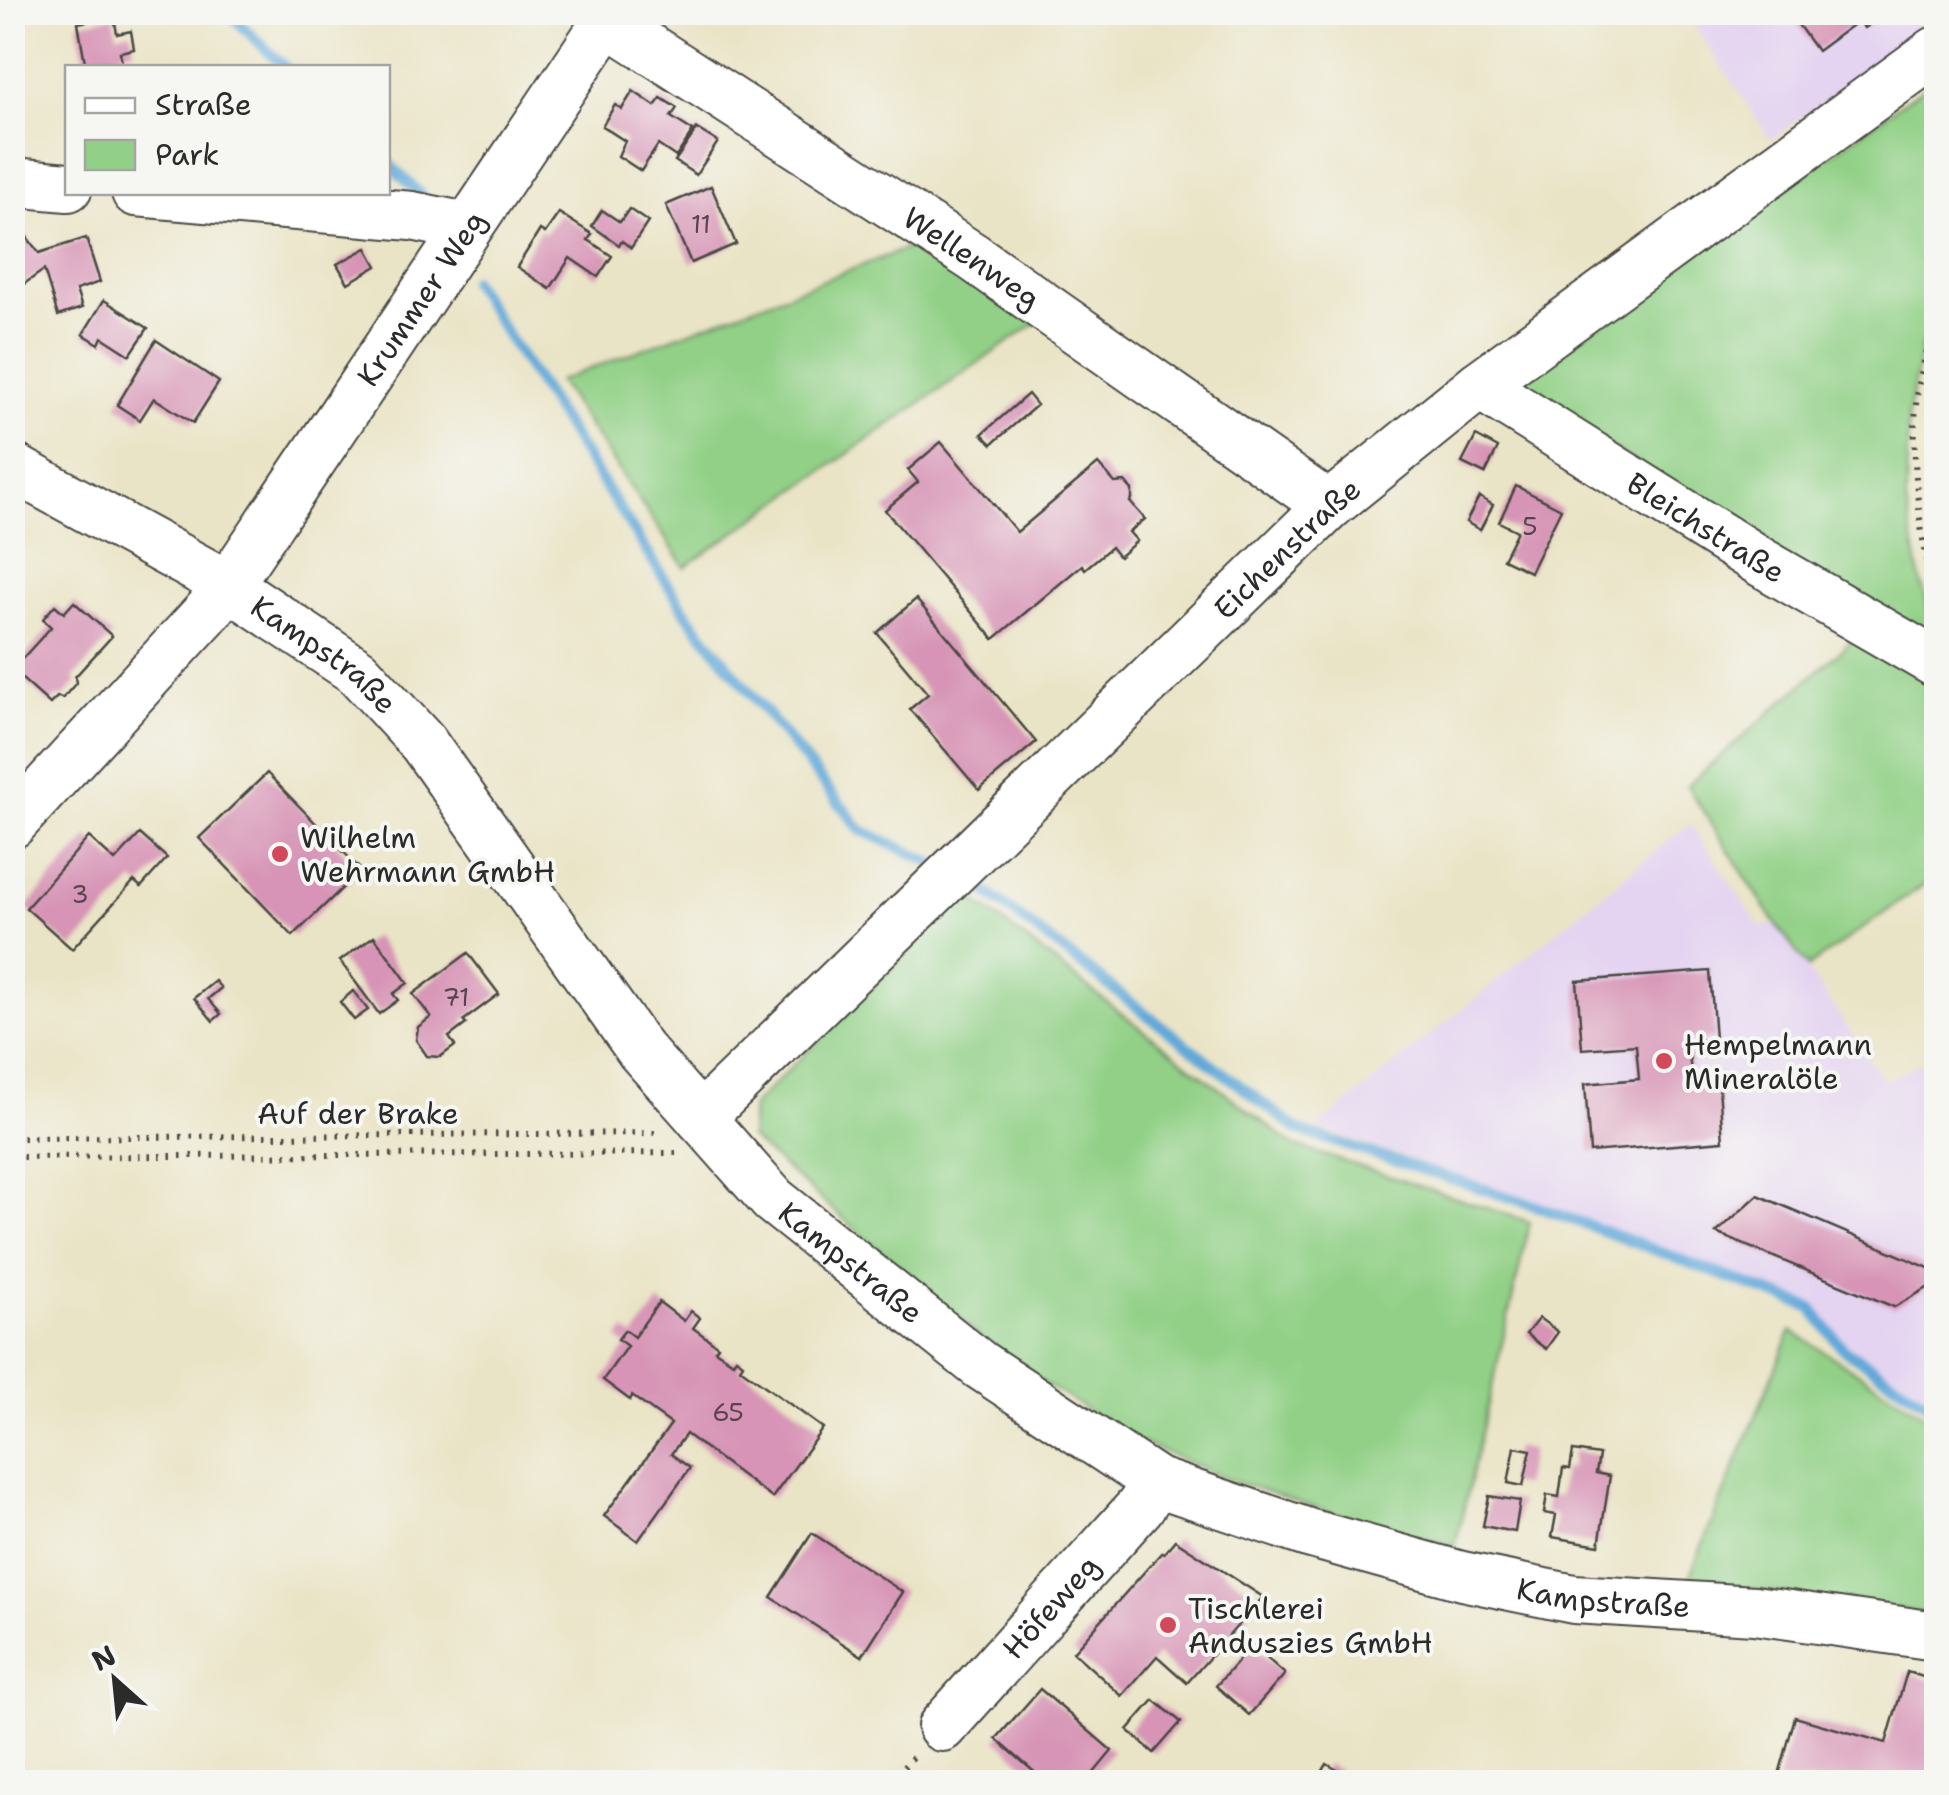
<svg xmlns="http://www.w3.org/2000/svg" width="1949" height="1795" font-family="'Shantell Sans',sans-serif">
  <style>
    .built { fill: #e4d3f1 }
    .green { fill: #91d086; stroke: #5e7e58; stroke-width: 2.5 }
    .lines { fill: none; stroke-linecap: round; stroke-linejoin: round }
    .stream { stroke: #62a9d9; stroke-width: 11 }
    .building { fill: #d794b6 }
    .minor-casing { stroke: #484742; stroke-width: 52 }
    .path { stroke: #484742; stroke-width: 6; stroke-dasharray: 2.5 8; stroke-linecap: butt }
    .minor { stroke: #fff; stroke-width: 48 }
    .poi-dot { fill: #d1495b; stroke: #f6f6f2; stroke-width: 4 }
    .labels { text-anchor: middle; dominant-baseline: central; stroke-width: 8; stroke-linejoin: round; paint-order: stroke }
    .number-label { font-size: 25px; fill: #56454e }
    .street-label { font-size: 30px; fill: #2b2b2b; stroke: #f6f6f2 }
    .poi-label { font-size: 30px; fill: #2b2b2b; stroke: #f6f6f2; text-anchor: start }
  </style>
  <rect width="100%" height="100%" fill="#f6f6f2"/>
  <filter id="ink" filterUnits="userSpaceOnUse"><feTurbulence type="fractalNoise" baseFrequency=".01" numOctaves="2"/><feDisplacementMap in="SourceGraphic" scale="20" xChannelSelector="R" yChannelSelector="G"/><feConvolveMatrix kernelMatrix="1 2 1 2 8 2 1 2 1" color-interpolation-filters="sRGB"/></filter>
  <filter id="wash" filterUnits="userSpaceOnUse"><feTurbulence type="fractalNoise" baseFrequency=".0048" numOctaves="4" result="noise"/><feDisplacementMap in="SourceGraphic" scale="40" xChannelSelector="R" yChannelSelector="G"/><feGaussianBlur stdDeviation="2.25" result="paint"/><feColorMatrix in="noise" values="0 0 0 0 0 0 0 0 0 0 0 0 0 0 0 0 0 1.4 0 .05"/><feComposite in="paint" operator="in"/></filter>
  <g filter="url(#wash)">
    <rect width="100%" height="100%" fill="#eae4c6"/>
    <g class="built">
      <polygon points="1936,12 1936,19 1771,140 1686,13"/>
      <polygon points="1690,823 1760,927 1776,924 1884,1081 1936,1056 1936,1404 1848,1348 1812,1305 1536,1202 1317,1128"/>
    </g>
    <g class="green">
      <polygon points="1932,81 1936,86 1936,301 1921,348 1908,415 1906,501 1920,578 1936,633 1936,654 1525,392 1526,377"/>
      <polygon points="924,242 1040,320 685,567 558,381"/>
      <polygon points="1862,632 1936,671 1936,876 1808,967 1776,924 1687,786"/>
      <polygon points="966,894 1293,1145 1530,1222 1455,1546 1326,1511 1230,1480 1135,1440 1007,1360 750,1138 752,1106"/>
      <polygon points="1791,1331 1936,1422 1936,1615 1688,1580"/>
    </g>
    <g class="lines">
      <g class="stream">
        <polyline points="228,12 286,68"/>
        <polyline points="388,163 420,194"/>
        <polyline points="472,281 689,617 861,830 931,862"/>
        <polyline points="976,884 1298,1130 1533,1205 1811,1308 1844,1350 1936,1408"/>
      </g>
    </g>
    <g id="blocks">
      <g class="building">
        <polygon points="1789,12 1886,12 1864,28 1859,20 1817,51"/>
        <polygon points="114,16 117,34 131,31 134,49 120,52 123,68 86,68 78,23"/>
        <polygon points="633,91 655,106 661,98 677,108 671,117 693,131 676,157 658,145 641,171 618,156 625,141 602,126 615,105 622,109"/>
        <polygon points="697,129 718,142 696,175 675,161"/>
        <polygon points="711,186 736,244 691,263 666,205"/>
        <polygon points="629,209 648,222 631,248 622,241 619,245 592,226 602,210 620,222"/>
        <polygon points="559,213 592,234 588,240 612,256 598,277 570,258 550,289 517,267 540,230 545,233"/>
        <polygon points="12,217 39,253 86,238 100,282 76,290 82,308 58,316 44,270 14,291 12,288"/>
        <polygon points="367,248 377,266 348,283 337,264"/>
        <polygon points="104,300 148,328 130,355 102,337 99,344 83,334"/>
        <polygon points="156,340 219,382 193,423 154,398 140,420 117,405"/>
        <polygon points="1028,394 1037,405 992,444 982,434"/>
        <polygon points="1476,436 1498,448 1485,474 1462,463"/>
        <polygon points="941,442 1017,532 1098,464 1115,483 1125,482 1132,490 1132,499 1130,502 1145,519 1129,532 1137,541 1119,557 1111,547 1085,569 1082,565 994,639 885,510 918,482 908,470"/>
        <polygon points="1516,486 1561,509 1530,572 1503,559 1517,531 1499,522"/>
        <polygon points="1479,497 1493,505 1480,530 1466,522"/>
        <polygon points="916,599 1036,742 979,790 910,709 928,694 877,633"/>
        <polygon points="74,602 112,636 75,677 76,683 63,698 57,697 50,704 12,670 51,627 43,619 55,605 64,613"/>
        <polygon points="267,773 361,870 293,936 199,838"/>
        <polygon points="140,834 167,858 141,887 134,881 72,949 26,908 89,837 115,861"/>
        <polygon points="374,936 408,983 393,994 398,1000 379,1014 340,961"/>
        <polygon points="468,953 499,994 463,1021 466,1024 449,1037 455,1046 440,1057 427,1056 416,1040 418,1027 431,1017 413,994"/>
        <polygon points="1710,971 1715,1039 1688,1040 1691,1075 1718,1073 1723,1141 1590,1152 1585,1084 1639,1079 1636,1045 1582,1049 1577,981"/>
        <polygon points="215,981 221,988 208,999 221,1014 213,1021 194,998"/>
        <polygon points="353,991 368,1010 354,1020 340,1002"/>
        <polygon points="1758,1195 1936,1271 1936,1283 1894,1307 1716,1233"/>
        <polygon points="659,1302 684,1321 691,1311 700,1318 693,1328 718,1346 715,1350 733,1362 736,1358 743,1363 740,1368 823,1428 772,1498 686,1434 671,1454 690,1468 638,1541 604,1516 671,1424 632,1396 630,1400 603,1380 627,1346 618,1339 625,1330 634,1337"/>
        <polygon points="1539,1318 1558,1332 1546,1349 1526,1334"/>
        <polygon points="1515,1447 1531,1450 1523,1486 1508,1483"/>
        <polygon points="1573,1451 1599,1455 1596,1473 1610,1476 1599,1545 1552,1537 1556,1515 1544,1513 1547,1495 1559,1497 1563,1468 1570,1469"/>
        <polygon points="1489,1496 1520,1501 1515,1532 1483,1526"/>
        <polygon points="812,1533 903,1592 862,1656 771,1597"/>
        <polygon points="1175,1540 1263,1597 1187,1683 1157,1656 1122,1696 1073,1652 1162,1552 1164,1553"/>
        <polygon points="1252,1645 1285,1674 1249,1715 1216,1686"/>
        <polygon points="1907,1672 1936,1681 1936,1782 1777,1782 1795,1717 1886,1743"/>
        <polygon points="1040,1689 1112,1751 1088,1780 1090,1782 1046,1782 996,1739"/>
        <polygon points="1154,1700 1181,1722 1154,1753 1128,1730"/>
        <polygon points="1327,1764 1358,1782 1316,1782"/>
      </g>
    </g>
  </g>
  <g filter="url(#ink)">
    <use href="#blocks" fill-opacity="0" stroke="#484742" stroke-width="2.5"/>
    <g class="lines">
      <g class="minor-casing">
        <g id="minor">
          <path id="s1" d="M607,21L973,257L1329,506"/>
          <polyline points="12,182 68,187"/>
          <polyline points="136,192 412,216 467,227"/>
          <path id="s2" d="M1479,385L1761,562L1936,663"/>
          <path id="s3" d="M12,467L228,585L358,672L423,743L641,1051L773,1200L980,1365L1157,1482L1308,1533L1462,1576L1574,1599L1754,1610L1936,1636"/>
          <path id="s4" d="M12,824L209,610L228,585L613,12"/>
          <path id="s5" d="M700,1118L1329,506L1479,385L1936,51"/>
          <path id="s6" d="M942,1727L1140,1507L1157,1482"/>
        </g>
      </g>
      <g class="path">
        <path d="M1936,321C1928,347 1918,378 1916,405C1911,473 1921,540 1936,606"/>
        <polyline points="12,1138 661,1133"/>
        <polyline points="12,1157 676,1153"/>
        <polyline points="889,1782 916,1754"/>
      </g>
      <use href="#minor" class="minor"/>
    </g>
  </g>
  <g class="poi-dot">
    <circle cx="280" cy="854" r="10"/>
    <circle cx="1664" cy="1061" r="10"/>
    <circle cx="1168" cy="1625" r="10"/>
  </g>
  <g class="labels">
    <g class="number-label">
      <text x="701" y="224">11</text>
      <text x="1530" y="526">5</text>
      <text x="80" y="894">3</text>
      <text x="456" y="997">71</text>
      <text x="728" y="1412">65</text>
    </g>
    <g class="street-label">
      <text stroke="none"><textPath href="#s1" startOffset="435">Wellenweg</textPath></text>
      <text stroke="none"><textPath href="#s4" startOffset="668">Krummer Weg</textPath></text>
      <text stroke="none"><textPath href="#s2" startOffset="268">Bleichstraße</textPath></text>
      <text stroke="none"><textPath href="#s5" startOffset="818">Eichenstraße</textPath></text>
      <text stroke="none"><textPath href="#s3" startOffset="365">Kampstraße</textPath></text>
      <text x="358" y="1113">Auf der Brake</text>
      <text stroke="none"><textPath href="#s3" startOffset="1175">Kampstraße</textPath></text>
      <text stroke="none"><textPath href="#s3" startOffset="2015">Kampstraße</textPath></text>
      <text stroke="none"><textPath href="#s6" startOffset="162">Höfeweg</textPath></text>
    </g>
    <g class="poi-label">
      <text x="300" y="837">Wilhelm<tspan x="300" dy="34">Wehrmann GmbH</tspan></text>
      <text x="1684" y="1044">Hempelmann<tspan x="1684" dy="34">Mineralöle</tspan></text>
      <text x="1188" y="1608">Tischlerei<tspan x="1188" dy="34">Anduszies GmbH</tspan></text>
    </g>
  </g>
  <rect width="1949" height="1795" fill="none" stroke="#f6f6f2" stroke-width="50"/>
  <rect x="65" y="65" width="325" height="130" fill="#f6f6f2" stroke="#a5a5a2" stroke-width="2.5"/>
  <rect x="85" y="98" width="50" height="15" fill="#ffffff" stroke="#a5a5a2" stroke-width="2.5"/>
  <text x="155" y="115" font-size="30" fill="#2b2b2b">Straße</text>
  <rect x="85" y="140" width="50" height="30" fill="#91d086" stroke="#a5a5a2" stroke-width="2.5"/>
  <text x="155" y="165" font-size="30" fill="#2b2b2b">Park</text>
  <g transform="translate(115 1680) rotate(333)" stroke="#f6f6f2" stroke-width="8" paint-order="stroke">
  <path d="M0-8L18 38L0 25L-18 38Z" fill="#2b2b2b"/>
  <text y="-15" font-size="28" font-weight="bold" text-anchor="middle" fill="#2b2b2b">N</text>
  </g>
</svg>
